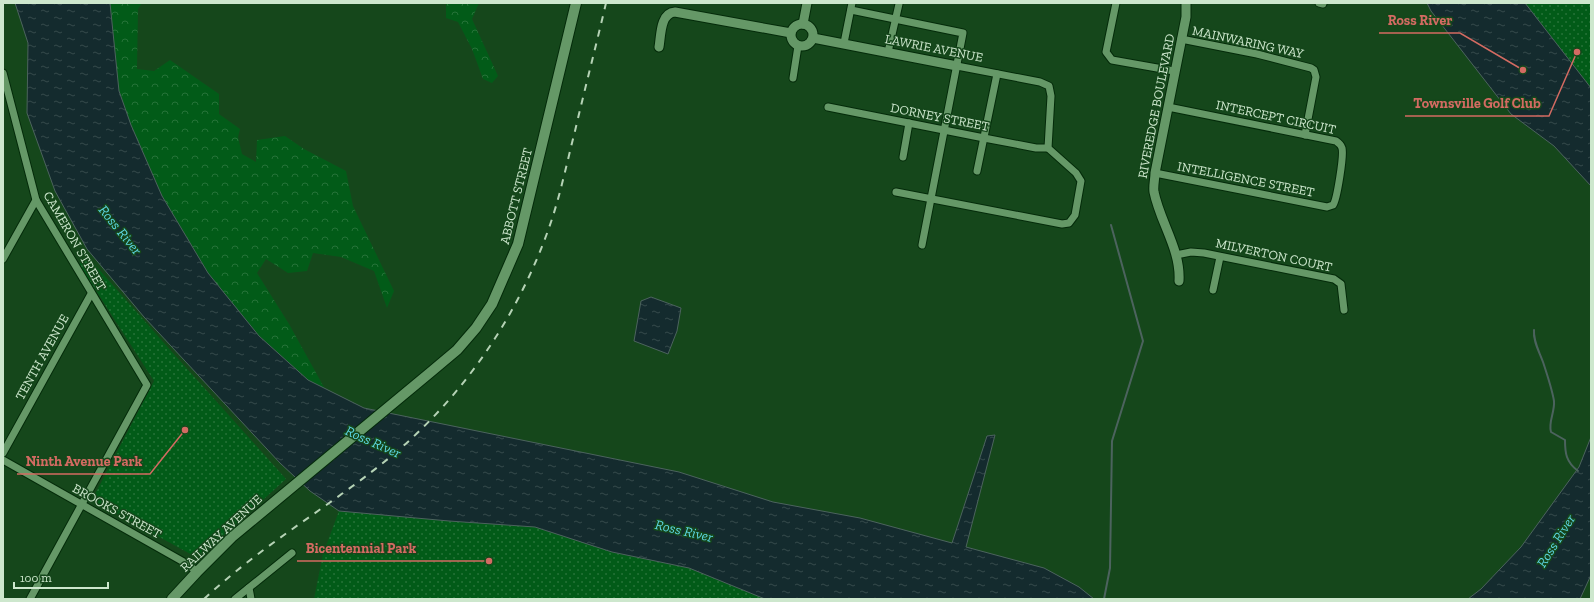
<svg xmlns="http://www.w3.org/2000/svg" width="1594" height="602" font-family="'Zilla Slab',serif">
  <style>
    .green { fill: url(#green-dots) }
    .forest { fill: url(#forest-crowns) }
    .water { fill: url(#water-ripples); stroke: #4c635e }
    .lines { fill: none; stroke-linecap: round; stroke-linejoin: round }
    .stream { stroke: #4c635e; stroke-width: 2 }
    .minor-casing { stroke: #042b0a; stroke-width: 9 }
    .tertiary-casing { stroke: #042b0a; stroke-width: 11 }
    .secondary-casing { stroke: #042b0a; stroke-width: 12 }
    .minor { stroke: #659867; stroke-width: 7 }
    .tertiary { stroke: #659867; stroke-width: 9 }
    .secondary { stroke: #659867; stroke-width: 10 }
    .rail { stroke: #b6d3b6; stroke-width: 2; stroke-dasharray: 7 7; stroke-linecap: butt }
    .labels { text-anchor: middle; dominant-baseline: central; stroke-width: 3; stroke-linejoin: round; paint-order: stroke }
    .street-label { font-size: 13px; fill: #cde7cd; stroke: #15471b }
    .water-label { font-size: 14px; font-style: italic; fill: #5ed5e3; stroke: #15471b }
    .leader { fill: none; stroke: #d36b62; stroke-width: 1.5 }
    .callout-dot { fill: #d36b62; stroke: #15471b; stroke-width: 1.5 }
    .callout-label { font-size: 14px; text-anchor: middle; font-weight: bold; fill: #d36b62; stroke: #15471b; stroke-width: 3; stroke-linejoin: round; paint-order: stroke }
  </style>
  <defs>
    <pattern id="green-dots" width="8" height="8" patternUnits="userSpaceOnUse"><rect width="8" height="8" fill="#025b18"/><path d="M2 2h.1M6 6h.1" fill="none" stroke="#267338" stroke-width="1.8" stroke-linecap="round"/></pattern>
    <pattern id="forest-crowns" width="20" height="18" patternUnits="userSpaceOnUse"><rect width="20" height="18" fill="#025b18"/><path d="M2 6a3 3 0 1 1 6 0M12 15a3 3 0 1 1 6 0" fill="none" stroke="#267338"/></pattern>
    <pattern id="water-ripples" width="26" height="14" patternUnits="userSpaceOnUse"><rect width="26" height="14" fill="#142b2e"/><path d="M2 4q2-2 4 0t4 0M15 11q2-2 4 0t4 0" fill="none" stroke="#354a4b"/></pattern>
  </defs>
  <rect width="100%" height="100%" fill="#15471b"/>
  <g class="green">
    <polygon points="1525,3 1591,3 1591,88 1534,15"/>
    <polygon points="88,257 172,352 286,479 204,553 194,556 92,500 154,381 79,264"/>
    <polygon points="339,511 449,521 535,527 612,552 689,568 765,599 314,599 323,554"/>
  </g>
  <g class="forest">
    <polygon points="110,3 142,3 138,9 137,69 154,71 170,60 219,94 219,114 240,129 238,137 242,154 256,162 257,140 285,136 304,149 346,171 353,206 394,291 387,308 374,271 341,257 313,253 307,271 288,273 266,259 257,273 289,324 325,389 308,380 259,336 208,273 162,196 131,125 119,91"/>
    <polygon points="446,3 479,3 472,19 498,76 492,83 483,79 472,49 458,22 446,18"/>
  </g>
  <g class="water">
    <polygon points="15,3 110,3 119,91 131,125 162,196 208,273 259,336 308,380 364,408 679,472 773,502 860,518 952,543 987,436 995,435 966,547 1044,568 1079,587 1094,599 765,599 689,568 612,552 535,527 449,521 339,511 310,491 280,463 144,317 87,249 55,191 27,113 28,43"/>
    <polygon points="1427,3 1525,3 1591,88 1591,186 1554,146 1511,114 1431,11"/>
    <polygon points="651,297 681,308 677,331 668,354 634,341 641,301"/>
    <polygon points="1591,437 1591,575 1580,599 1468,599 1481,589 1521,547 1579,467"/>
  </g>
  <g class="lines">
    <g class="stream">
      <path d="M1534,330C1533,341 1539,351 1543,362C1547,374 1552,389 1554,401C1555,412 1548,422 1551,432L1565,440C1565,453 1566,462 1578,471"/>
      <polyline points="1104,599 1110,568 1112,441 1143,341 1111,225"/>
    </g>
    <g class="minor-casing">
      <g id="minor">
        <polyline points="1116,3 1106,52 1112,60 1174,71"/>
        <polyline points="1319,3 1323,4"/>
        <polyline points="851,10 963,33 922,245"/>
        <polyline points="1181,39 1257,54 1311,68 1314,70 1316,77 1305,135"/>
        <polyline points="844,43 852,3"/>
        <polyline points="888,52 899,4"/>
        <polyline points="3,73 36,200 147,385 30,599"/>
        <polyline points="793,78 798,46"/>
        <polyline points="828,107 984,138 1036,148 1048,148"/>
        <polyline points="903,157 909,123"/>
        <polyline points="977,171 997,74"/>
        <path d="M1155,173L1327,207L1333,205C1337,200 1344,155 1342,148C1341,145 1339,143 1336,141L1168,107"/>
        <polyline points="896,192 1062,224 1069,223 1075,215 1081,181 1076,173 1048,148 1051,96 1049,86 1040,82 957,66"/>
        <polyline points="1176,255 1191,252 1204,253 1334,279 1341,284 1344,310"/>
        <polyline points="3,259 36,200"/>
        <polyline points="1213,290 1220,257"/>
        <polyline points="3,453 91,294"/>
        <polyline points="3,460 189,565 197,572"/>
        <polyline points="249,588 251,599"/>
        <polyline points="235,599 292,553"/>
      </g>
    </g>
    <g class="tertiary-casing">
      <g id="tertiary">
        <circle cx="802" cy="35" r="11"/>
        <polyline points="803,24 807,3"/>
        <polyline points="813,38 957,66"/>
        <path d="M659,47C661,36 660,13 675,12L791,33"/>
        <path d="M1179,281C1181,250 1160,222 1154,192C1153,186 1155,179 1155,173L1186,17V3"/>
      </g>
    </g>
    <g class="secondary-casing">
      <polyline id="secondary" points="172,599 197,572 232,537 432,371 457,350 476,328 492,304 518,244 576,3"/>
    </g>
    <use href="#minor" class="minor"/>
    <use href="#tertiary" class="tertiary"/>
    <use href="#secondary" class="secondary"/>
    <path class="rail" d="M204,599C265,542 338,502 401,448C466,391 516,317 546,236C559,202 566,166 575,131C585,88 596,46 606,3"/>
  </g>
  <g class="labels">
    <g class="street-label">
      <text transform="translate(1248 42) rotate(12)">MAINWARING WAY</text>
      <text transform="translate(934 48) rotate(11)">LAWRIE AVENUE</text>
      <text transform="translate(1156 106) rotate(-79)">RIVEREDGE BOULEVARD</text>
      <text transform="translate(940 117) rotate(11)">DORNEY STREET</text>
      <text transform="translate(1276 117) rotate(12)">INTERCEPT CIRCUIT</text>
      <text transform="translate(1246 179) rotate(11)">INTELLIGENCE STREET</text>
      <text transform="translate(516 196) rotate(-76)">ABBOTT STREET</text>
      <text transform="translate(75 241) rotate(60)">CAMERON STREET</text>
      <text transform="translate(1274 255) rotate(12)">MILVERTON COURT</text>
      <text transform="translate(42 357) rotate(-61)">TENTH AVENUE</text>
      <text transform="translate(117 511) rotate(29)">BROOKS STREET</text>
      <text transform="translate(221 533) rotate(-43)">RAILWAY AVENUE</text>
    </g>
    <g class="water-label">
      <text transform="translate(120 230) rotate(51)">Ross River</text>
      <text transform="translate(373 442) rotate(24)">Ross River</text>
      <text transform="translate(684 531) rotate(13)">Ross River</text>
      <text transform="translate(1556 541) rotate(-58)">Ross River</text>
    </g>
  </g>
  <path class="leader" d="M1523 70L1460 33H1379M1577 52L1549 116H1405M185 430L150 474H17M489 561L424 561H297"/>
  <g class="callout-dot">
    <circle cx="1523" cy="70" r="4"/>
    <circle cx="1577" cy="52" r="4"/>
    <circle cx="185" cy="430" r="4"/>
    <circle cx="489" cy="561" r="4"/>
  </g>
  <g class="callout-label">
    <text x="1420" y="25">Ross River</text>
    <text x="1477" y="108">Townsville Golf Club</text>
    <text x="84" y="466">Ninth Avenue Park</text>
    <text x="361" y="553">Bicentennial Park</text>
  </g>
  <rect width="1594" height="602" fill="none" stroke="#cde7cd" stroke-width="8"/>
  <path d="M14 582v6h94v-6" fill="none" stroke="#cde7cd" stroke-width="2"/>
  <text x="20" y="582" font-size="12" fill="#cde7cd" stroke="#15471b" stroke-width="3" paint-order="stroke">100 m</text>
</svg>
